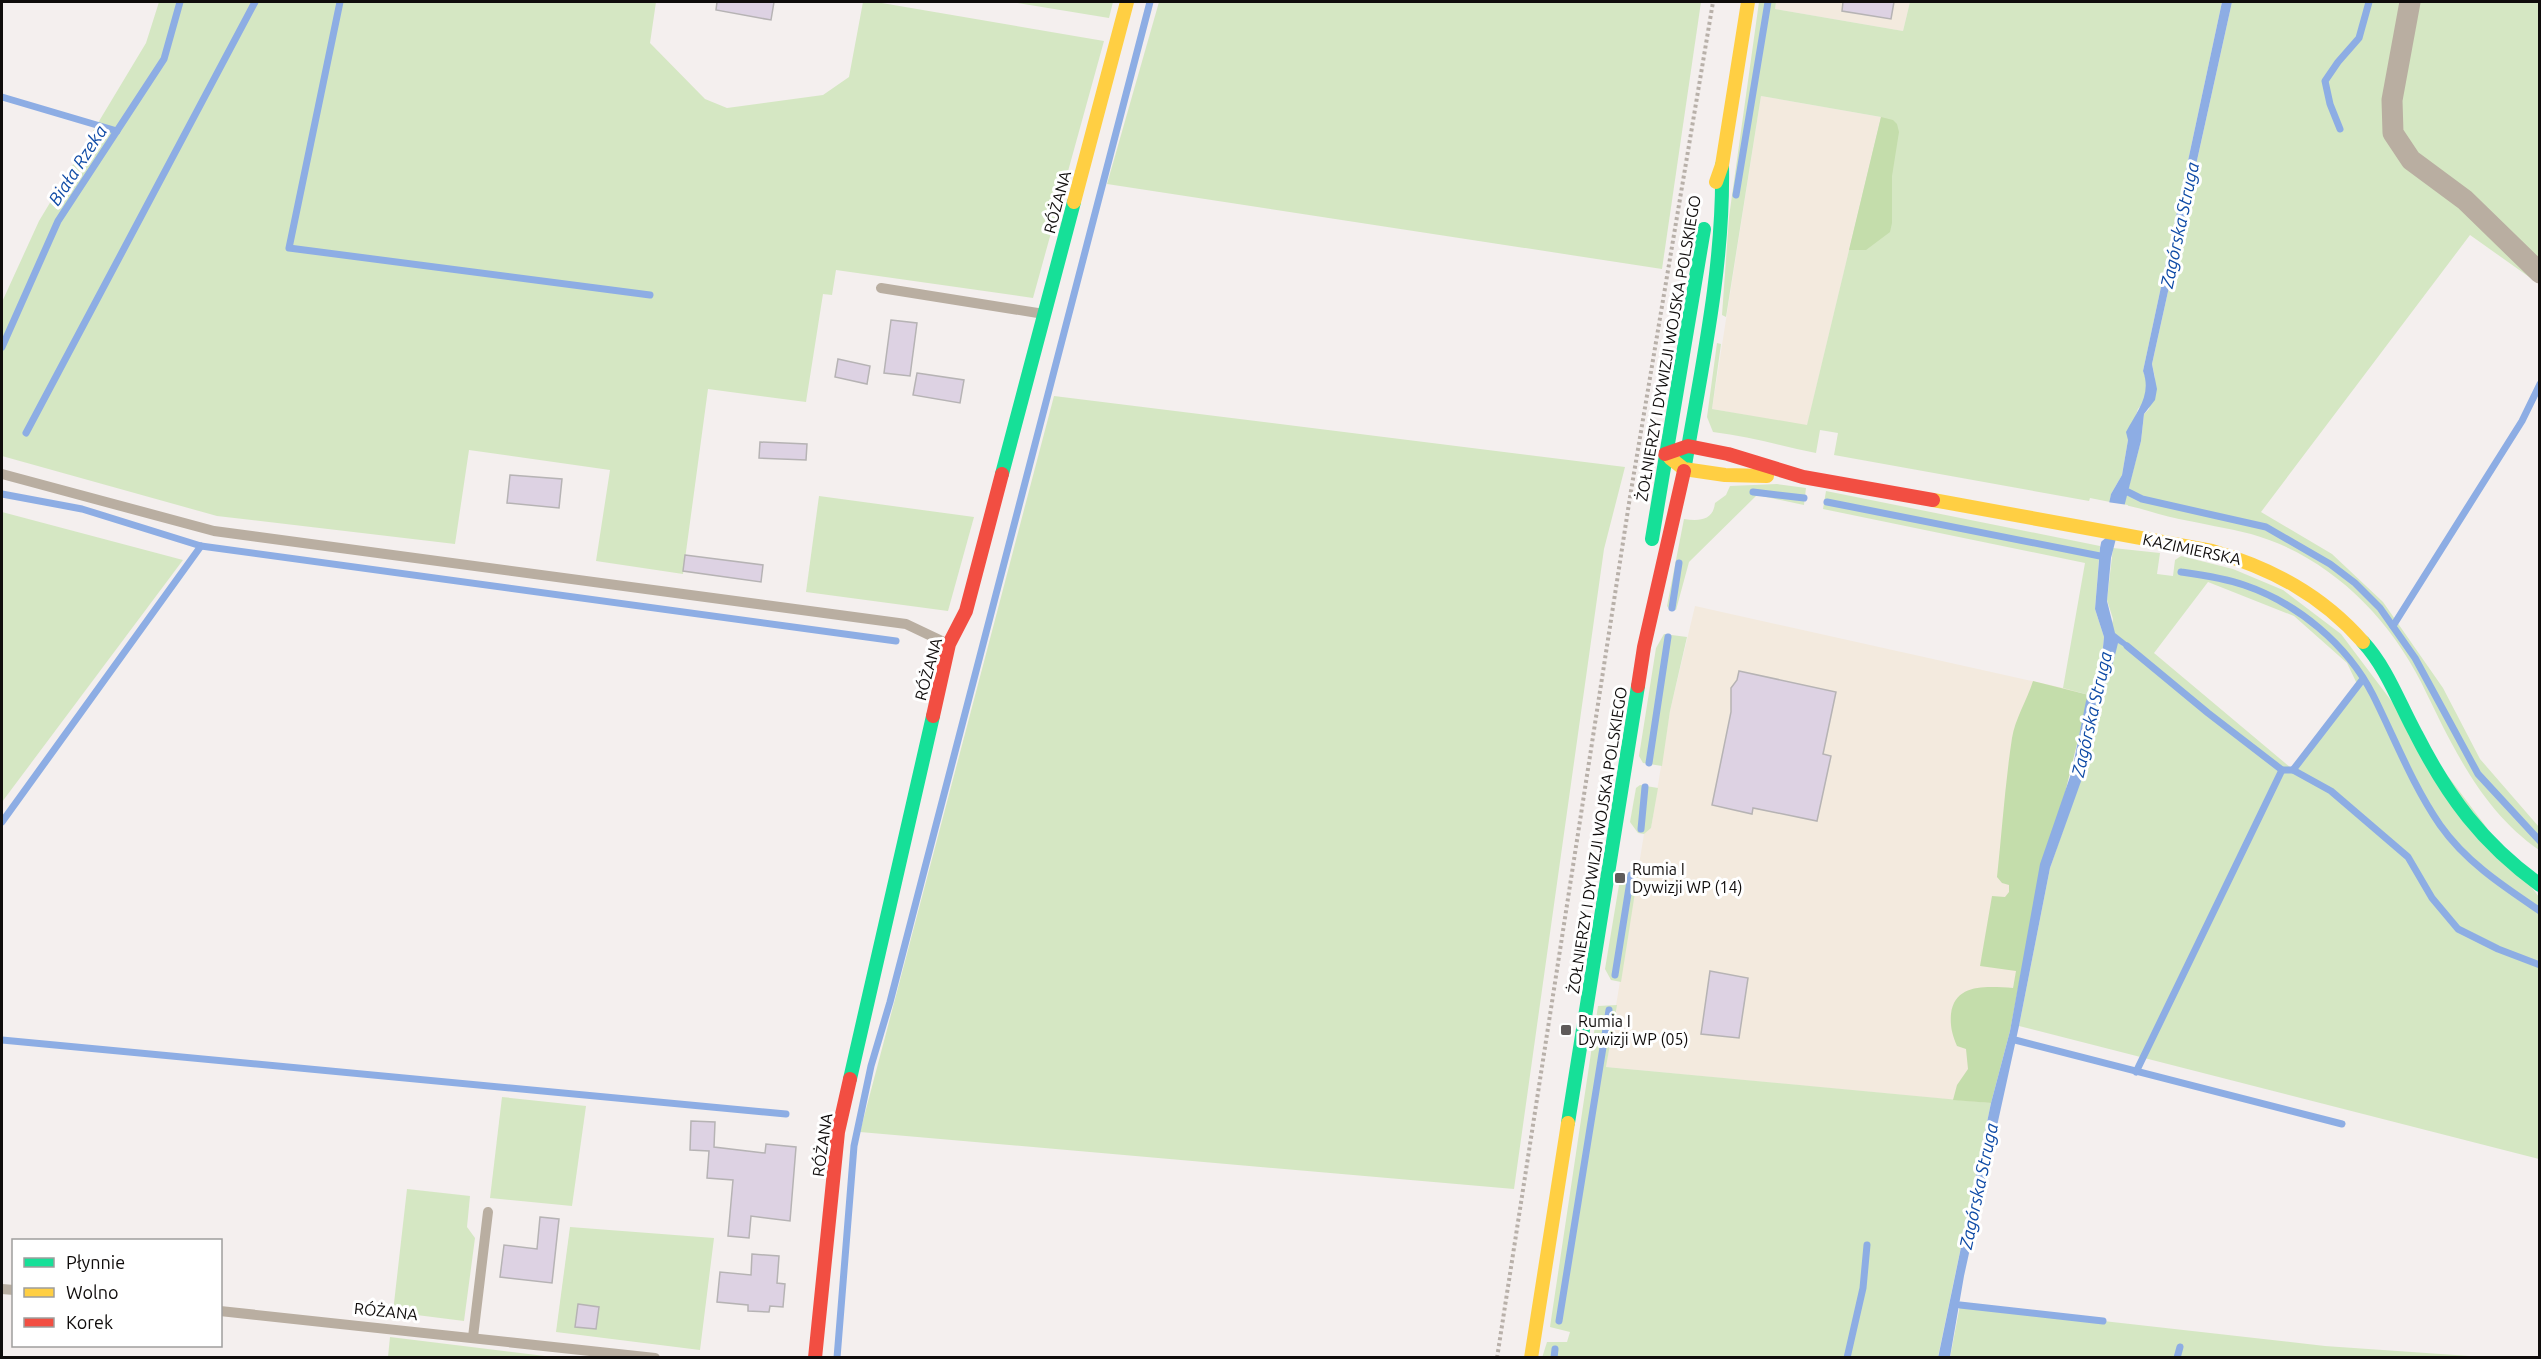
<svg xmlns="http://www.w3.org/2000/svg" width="2541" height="1359" font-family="Ubuntu,sans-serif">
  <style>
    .industrial { fill: #f3eade }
    .green { fill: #d5e7c3; fill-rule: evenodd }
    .forest { fill: #c4ddab }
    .water { fill: #8dade4 }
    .pier { fill: #f4efee }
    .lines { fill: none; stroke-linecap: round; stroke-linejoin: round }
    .stream { stroke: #8dade4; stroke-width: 7 }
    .building { fill: #ddd2e3; stroke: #b6b3b4; stroke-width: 1.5 }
    .path { stroke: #b8b0a9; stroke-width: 4; stroke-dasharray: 3 3; stroke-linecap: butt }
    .lane { stroke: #b9aea1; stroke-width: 10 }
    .street { stroke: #b9aea1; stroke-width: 21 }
    .fast { stroke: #16e098; stroke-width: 14 }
    .slow { stroke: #ffcf43; stroke-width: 14 }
    .jam { stroke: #f24e42; stroke-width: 14 }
    .poi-dot { fill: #5f5b5a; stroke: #fff; stroke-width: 2 }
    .labels { text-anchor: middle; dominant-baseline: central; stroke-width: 6; stroke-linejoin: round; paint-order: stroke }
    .street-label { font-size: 16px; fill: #0f0c0b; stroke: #fff }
    .poi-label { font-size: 16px; fill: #0f0c0b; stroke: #fff; text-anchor: start }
    .water-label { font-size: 18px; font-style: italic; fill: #0f4ba6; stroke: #fff }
  </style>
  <rect width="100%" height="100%" fill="#f4efee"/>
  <g class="industrial">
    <polygon points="1776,2 1910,2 1903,31 1775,9"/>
    <polygon points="1761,96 1881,117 1807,426 1712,409"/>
    <polygon points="1695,606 2077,691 1988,1103 1606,1067 1644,834 1651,828 1670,711"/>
  </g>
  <g class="green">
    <polygon points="159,2 656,2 650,43 705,99 727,108 823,95 849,77 863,2 876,2 1104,41 1033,298 836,270 832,295 823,294 806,402 708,389 683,574 596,561 610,470 469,450 455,544 217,516 2,456 2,302 39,221 146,43"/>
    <polygon points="1011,2 1113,2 1109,18"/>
    <polygon points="1159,2 1701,2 1662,269 1107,184"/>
    <path d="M1759,2H1776L1775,9L1903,31L1910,2H2222L2143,371L2147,381L2146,399L2138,409L2128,440L2122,475L2111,494L2110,502L2090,498L2089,501L1834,455L1838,433L1820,430L1816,453C1781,446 1748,436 1713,432L1707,417L1717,343L1721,344L1712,409L1807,425L1881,117L1761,96L1726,317L1722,315L1729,217Z"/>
    <path d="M2232,2H2539V284L2470,235L2261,512L2332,554L2383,602L2443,688L2480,759L2539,827V850C2480,809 2452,745 2421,682C2386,613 2326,555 2251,534C2227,528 2203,524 2179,519C2159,515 2142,508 2124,505L2141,441L2144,414L2149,409L2155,378L2152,364Z"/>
    <polygon points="1054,396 1625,467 1604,549 1514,1189 860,1132"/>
    <path d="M1777,484L1806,488L1804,505L1757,495L1689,562L1676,610L1669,609L1667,606L1684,519C1699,521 1713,521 1715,503L1726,495L1730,486Z"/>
    <polygon points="1826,491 2100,546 2095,609 2104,637 2101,667 2089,695 2063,688 2085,563 1823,509"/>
    <polygon points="819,496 974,517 948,611 806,592"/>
    <polygon points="2,512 183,560 2,802"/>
    <path d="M2113,548L2160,553L2157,574L2173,576L2175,560L2181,556L2233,569L2283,590L2341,634L2539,897V1159L2019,1026L2050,868L2088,758L2087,745L2113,619L2107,600ZM2208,582L2294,616L2347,663L2358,686L2291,768L2154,653Z"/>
    <polygon points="1664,634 1687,637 1670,711 1662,766 1643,763 1639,756 1656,648"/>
    <polygon points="1640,785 1658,788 1651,828 1644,834 1638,833 1630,822 1636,788"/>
    <polygon points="1633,867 1639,867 1621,982 1611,980 1605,969 1619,885"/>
    <polygon points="1617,1005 1606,1067 1991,1103 1938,1357 1542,1358 1547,1342 1567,1342 1570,1332 1550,1327 1598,1006"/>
    <polygon points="502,1097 586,1106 572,1206 490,1198"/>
    <polygon points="407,1189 470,1196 467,1227 475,1238 464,1321 393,1312"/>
    <polygon points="570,1227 714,1238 700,1350 556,1332"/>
    <polygon points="1960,1305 2325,1346 2484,1357 1950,1358"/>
    <polygon points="390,1337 553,1357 388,1357"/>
  </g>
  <g class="forest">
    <polygon points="1881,117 1893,120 1897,124 1899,132 1892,176 1892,223 1890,232 1866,250 1849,250"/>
    <path d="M2033,681L2089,695L2021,973L2010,1031L1991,1103L1953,1100L1957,1085L1968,1069L1966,1049L1957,1046C1952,1034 1950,1026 1951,1014C1955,982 1989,987 2013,988L2016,971L1980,966L1992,896L2005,897L2009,892V885L2002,883L1997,877C2002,831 2005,784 2012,738C2015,719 2027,700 2033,681Z"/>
  </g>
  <path class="water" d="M2222,2H2232L2152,364L2157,389L2155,400L2144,414L2141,441L2111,558L2107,601L2115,633L2129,644L2126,648L2118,643C2115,655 2112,668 2108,679C2102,692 2095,704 2091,718C2087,737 2089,755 2084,773L2050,868L2019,1026L1964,1276L1950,1357L1938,1358L1991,1103L2010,1031L2040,864L2072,771L2086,701L2101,667L2104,637L2095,609L2100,548L2111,494L2122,475L2128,440L2126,432C2137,411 2152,395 2143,371Z"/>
  <polygon class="pier" points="2107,502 2128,505 2122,525 2097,545"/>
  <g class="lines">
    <g class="stream">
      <polyline points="340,2 289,248 650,295"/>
      <polyline points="2,97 117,131"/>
      <polyline points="2340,129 2330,104 2325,81 2338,62 2359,38 2369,2"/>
      <polyline points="1736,195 1768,2"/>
      <polyline points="2,347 58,221 164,59 180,2"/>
      <polyline points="26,433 255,2"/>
      <polyline points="1753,492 1804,498"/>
      <polyline points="2128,492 2142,499 2266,527 2330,564 2355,583 2380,608 2415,658 2478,774 2540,841"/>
      <polyline points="2,494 82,509 201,546 896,641"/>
      <polyline points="1827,502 2100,556"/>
      <path d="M2181,572C2202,575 2224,578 2244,585C2297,603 2347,644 2373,695C2395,739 2412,784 2440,825C2466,862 2503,886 2540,911"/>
      <polyline points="1672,608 1679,563"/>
      <polyline points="2393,626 2522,421 2540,384"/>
      <polyline points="2127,646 2208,713 2282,770 2293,770"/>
      <polyline points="2363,679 2293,770 2331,791 2408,857 2432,898 2458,929 2498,949 2540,965"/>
      <polyline points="1649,763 1668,637"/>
      <polyline points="2,822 201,546"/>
      <polyline points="1641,829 1645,787"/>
      <polyline points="1615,975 1631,875"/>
      <polyline points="2,1040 786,1114"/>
      <polyline points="2015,1040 2342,1124"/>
      <polyline points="2136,1072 2282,770"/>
      <polyline points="1960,1305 2103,1321"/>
      <polyline points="1559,1321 1609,1010"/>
      <polyline points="837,1358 854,1146 871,1066 890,1002 1150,2"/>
      <polyline points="1554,1358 1555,1349"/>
      <polyline points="1847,1358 1863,1288 1867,1245"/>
      <polyline points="2177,1358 2180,1347"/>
    </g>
  </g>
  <g class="building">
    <polygon points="717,2 774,2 771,20 716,10"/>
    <polygon points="1843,2 1894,2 1891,19 1842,11"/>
    <polygon points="891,320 917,323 910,376 884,373"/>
    <polygon points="838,359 870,366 867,384 835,377"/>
    <polygon points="917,373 964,380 960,403 913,395"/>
    <polygon points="760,442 807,444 806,460 759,458"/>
    <polygon points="510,475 562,479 559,508 507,503"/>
    <polygon points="685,555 763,565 761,582 683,571"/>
    <polygon points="1739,671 1836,692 1823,754 1831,756 1817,821 1753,808 1752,814 1712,805 1731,712 1731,688 1737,680"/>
    <polygon points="1710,971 1748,978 1739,1038 1701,1034"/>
    <polygon points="691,1121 715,1122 714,1147 765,1153 766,1144 796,1147 790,1221 751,1216 749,1238 728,1236 733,1180 707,1178 709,1151 690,1150"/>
    <polygon points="540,1217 559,1219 552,1283 500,1277 504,1245 537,1249"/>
    <polygon points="752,1254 779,1256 777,1283 785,1284 783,1307 770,1306 769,1312 748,1311 748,1305 717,1302 720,1272 751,1275"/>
    <polygon points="578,1304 599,1307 596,1329 575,1327"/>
  </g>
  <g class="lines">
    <polyline class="path" points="1497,1358 1630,497 1713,2"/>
    <g class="lane">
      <polyline points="881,288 1044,314"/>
      <polyline points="2,474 214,531 906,624 946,643"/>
      <polyline points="2,1289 14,1290"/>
      <polyline points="220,1311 655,1358"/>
      <polyline points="473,1337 488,1212"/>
    </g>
    <polyline class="street" points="2410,2 2392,100 2393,133 2411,160 2465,200 2540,273"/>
    <g class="fast">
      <path d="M1684,471C1701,370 1724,268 1722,165"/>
      <polyline points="1002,474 1074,202"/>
      <polyline points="1652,539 1704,229"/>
      <path d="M2363,642C2387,668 2399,703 2416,734C2448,797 2482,843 2540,885"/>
      <polyline points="850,1079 933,716"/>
      <polyline points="1568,1123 1638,686"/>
    </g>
    <g class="slow">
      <polyline points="1716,182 1722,165 1748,2"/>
      <polyline points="1074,202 1127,2"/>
      <polyline points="1670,458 1684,469 1725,475 1767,476"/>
      <path d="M1933,500L2212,551C2271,568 2322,595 2363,642"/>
      <polyline points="1531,1358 1568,1123"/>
    </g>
    <g class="jam">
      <polyline points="1665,454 1688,446 1728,454 1803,477 1933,500"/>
      <polyline points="1638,686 1644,647 1684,471"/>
      <polyline points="933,716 949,644 966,611 1002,474"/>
      <polyline points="815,1358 838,1132 850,1079"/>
    </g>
  </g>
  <g class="poi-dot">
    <rect x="1614" y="872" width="12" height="12" rx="3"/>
    <rect x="1560" y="1024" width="12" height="12" rx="3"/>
  </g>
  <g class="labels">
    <g class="street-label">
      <text transform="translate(1057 202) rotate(-75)">RÓŻANA</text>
      <text transform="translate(1668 348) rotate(-80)">ŻOŁNIERZY I DYWIZJI WOJSKA POLSKIEGO</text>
      <text transform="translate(2192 549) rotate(12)">KAZIMIERSKA</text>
      <text transform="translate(928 669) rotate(-75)">RÓŻANA</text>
      <text transform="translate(1597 840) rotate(-81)">ŻOŁNIERZY I DYWIZJI WOJSKA POLSKIEGO</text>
      <text transform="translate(822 1145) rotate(-82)">RÓŻANA</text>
      <text transform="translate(386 1311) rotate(6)">RÓŻANA</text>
    </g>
    <g class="poi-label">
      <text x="1632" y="869">Rumia I<tspan x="1632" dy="18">Dywizji WP (14)</tspan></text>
      <text x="1578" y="1021">Rumia I<tspan x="1578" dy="18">Dywizji WP (05)</tspan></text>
    </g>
    <g class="water-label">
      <text transform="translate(77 165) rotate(-57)">Biała Rzeka</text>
      <text transform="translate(2179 225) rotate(-78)">Zagórska Struga</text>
      <text transform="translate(2091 714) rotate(-77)">Zagórska Struga</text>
      <text transform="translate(1978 1186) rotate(-78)">Zagórska Struga</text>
    </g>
  </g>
  <rect width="2541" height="1359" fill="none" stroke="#0f0c0b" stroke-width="6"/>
  <rect x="12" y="1239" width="210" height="108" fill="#ffffff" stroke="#9f9e9d" stroke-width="1.5"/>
  <rect x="24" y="1258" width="30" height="9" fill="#16e098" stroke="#9f9e9d" stroke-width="1.5"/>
  <text x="66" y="1269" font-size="18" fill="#0f0c0b">Płynnie</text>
  <rect x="24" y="1288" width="30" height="9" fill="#ffcf43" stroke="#9f9e9d" stroke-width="1.5"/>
  <text x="66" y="1299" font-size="18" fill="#0f0c0b">Wolno</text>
  <rect x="24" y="1318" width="30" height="9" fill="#f24e42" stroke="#9f9e9d" stroke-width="1.5"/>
  <text x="66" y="1329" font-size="18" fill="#0f0c0b">Korek</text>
</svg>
